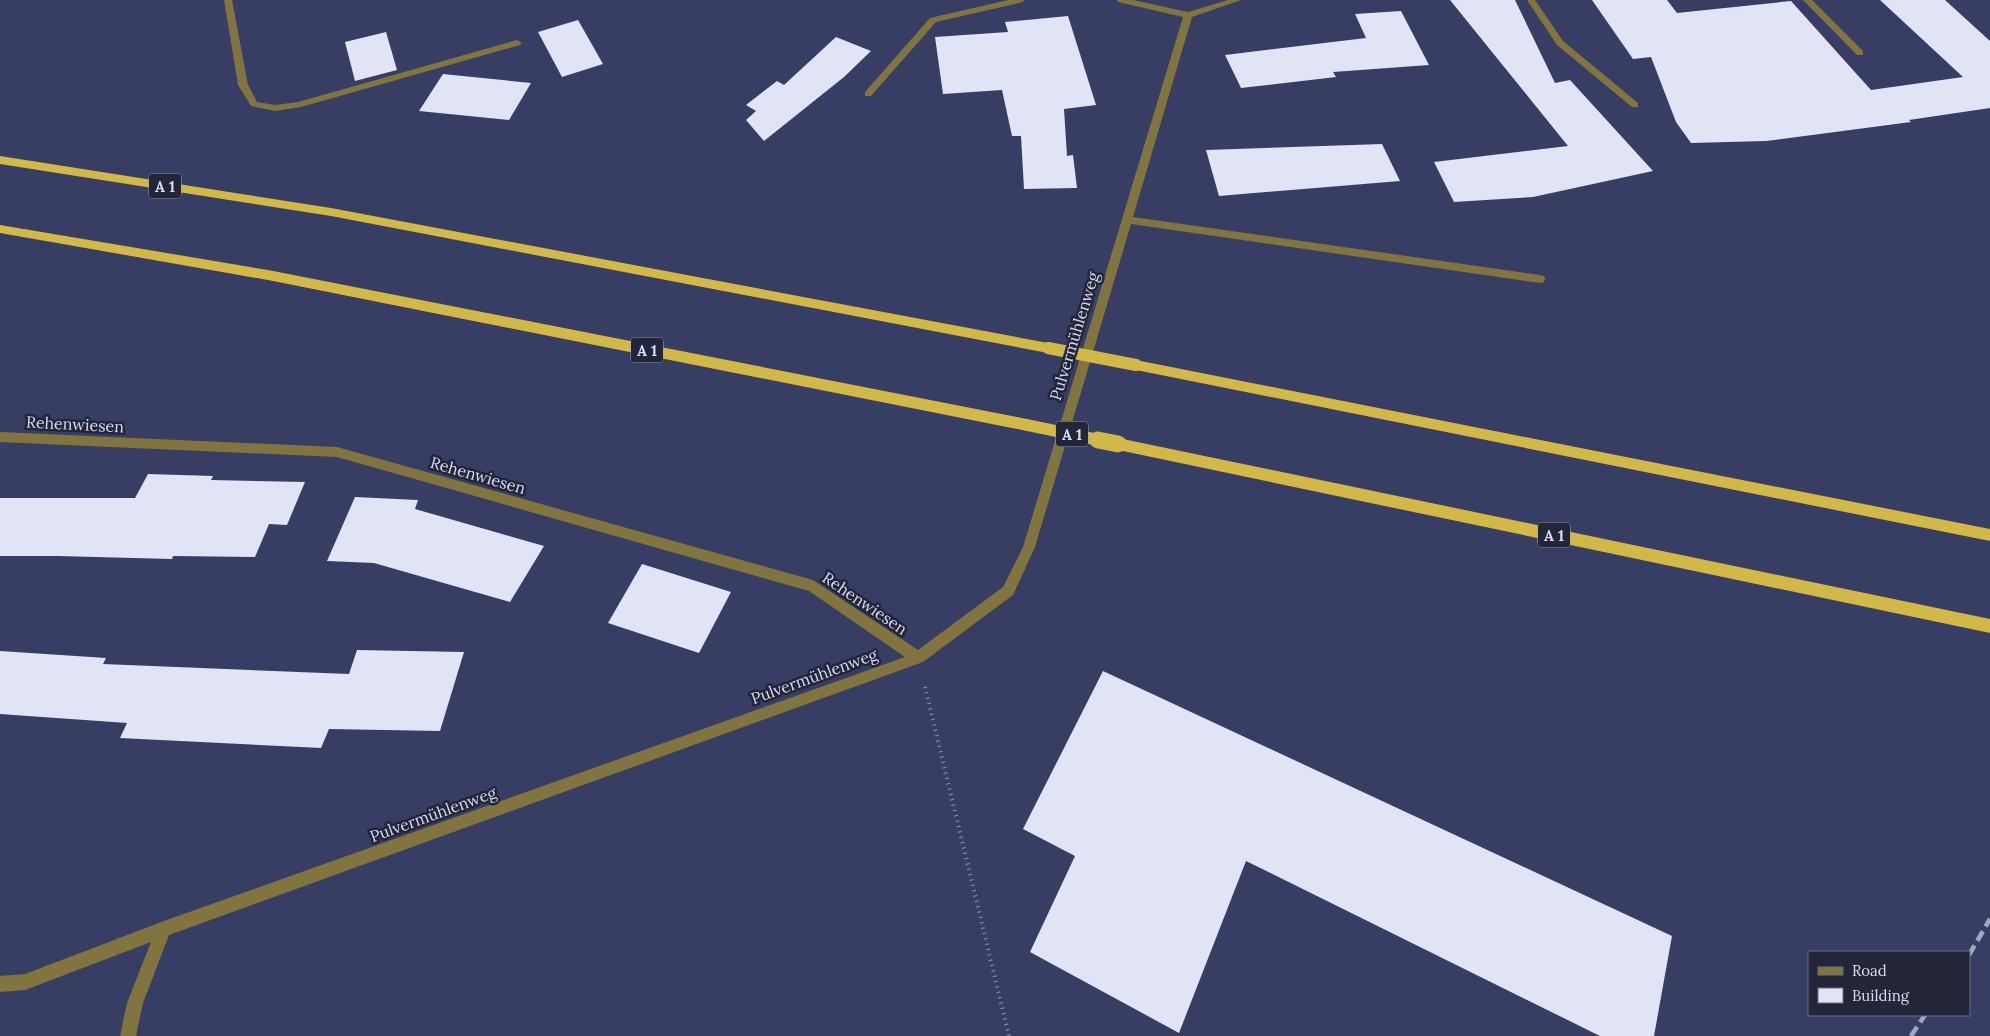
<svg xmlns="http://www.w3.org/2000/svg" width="1990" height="1036" font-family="Lora,serif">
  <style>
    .building { fill: #e1e4f4 }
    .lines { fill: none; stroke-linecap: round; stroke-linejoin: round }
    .path { stroke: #8f94b3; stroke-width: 4; stroke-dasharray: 1 4.5; stroke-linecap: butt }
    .minor { fill: #81743e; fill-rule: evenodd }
    .highway { fill: #d2b847; fill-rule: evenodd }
    .rail { stroke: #a2a7c4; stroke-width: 4.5; stroke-dasharray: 11 5.5; stroke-linecap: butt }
    .highway-bridge-far1 { stroke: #d2b847; stroke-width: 12 }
    .highway-bridge { stroke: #d2b847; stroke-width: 17 }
    .labels { text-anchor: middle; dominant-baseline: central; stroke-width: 5; stroke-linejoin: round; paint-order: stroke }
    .shield { fill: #232638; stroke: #a1a5bc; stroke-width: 1 }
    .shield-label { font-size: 15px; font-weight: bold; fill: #d7dcf4 }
    .street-label { font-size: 16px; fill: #d7dcf4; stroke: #232638 }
  </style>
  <rect width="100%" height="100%" fill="#383d64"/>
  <g class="building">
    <polygon points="1450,0 1515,0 1555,83 1570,80 1653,171 1533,197 1454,202 1434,162 1568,146"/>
    <polygon points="1592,0 1667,0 1677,13 1791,1 1871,90 1963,77 1880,0 1945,0 1990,41 1990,108 1909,120 1911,122 1766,141 1691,143 1676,122 1651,57 1633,59"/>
    <polygon points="1401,11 1429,65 1333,72 1336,77 1241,88 1225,55 1366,38 1355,14"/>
    <polygon points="1068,16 1096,105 1064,109 1067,156 1073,155 1077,188 1024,189 1021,136 1012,136 1002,90 943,94 935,37 1008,32 1005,22"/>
    <polygon points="578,20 603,64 562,77 538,32"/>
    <polygon points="386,32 397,70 355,81 345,42"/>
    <polygon points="836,37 871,51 844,77 764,141 746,120 756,111 746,105 777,81 784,85"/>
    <polygon points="443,74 531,83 509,120 419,111"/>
    <polygon points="1382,144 1400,181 1219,196 1206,150"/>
    <polygon points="148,474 213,476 211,480 305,482 287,525 269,524 255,557 173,556 172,559 58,556 0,556 0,498 135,498"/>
    <polygon points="355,497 418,500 415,509 544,546 510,602 374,563 327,561"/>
    <polygon points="642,564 731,592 699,653 608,623"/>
    <polygon points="357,650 464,652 440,731 329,729 321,748 120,738 127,723 0,714 0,651 106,658 103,664 349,674"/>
    <polygon points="1103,671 1672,936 1654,1036 1600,1036 1246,861 1179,1033 1030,952 1075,856 1023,829"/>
  </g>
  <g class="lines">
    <polyline class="path" points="925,687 1009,1036"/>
    <g class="minor">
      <polygon points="224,0 232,0 248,85 257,102 275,105 298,102 517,40 522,43 520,45 301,107 275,111 251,106 238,85"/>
      <polygon points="1008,0 1024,0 1023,2 936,22 871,96 865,96 865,92 930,18"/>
      <polygon points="1117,0 1133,0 1188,12 1228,0 1241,0 1192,17 1133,217 1540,275 1544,276 1545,279 1544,282 1540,283 1131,224 1035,547 1013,595 923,662 169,935 143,1003 136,1036 120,1036 127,1003 151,942 25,990 0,992 0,976 25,974 164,921 905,657 809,591 337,457 0,442 0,432 337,447 813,580 918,650 1003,587 1023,547 1183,17 1118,2"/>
      <polygon points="1527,0 1535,0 1563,41 1638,103 1638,107 1632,107 1557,45"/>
      <polygon points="1803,0 1812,0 1863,51 1863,55 1857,55"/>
    </g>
    <g class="highway">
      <polygon points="0,156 331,208 1048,343 1053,344 1055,348 1053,352 1048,353 331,216 0,164"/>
      <polygon points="0,225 268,270 1027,419 1032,421 1034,425 1032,429 1027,431 268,280 0,233"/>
      <polygon points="1136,360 1990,529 1990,541 1136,370 1131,369 1129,365 1131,361"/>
      <polygon points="1118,438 1990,619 1990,633 1118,450 1113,448 1111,444 1113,440"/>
    </g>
    <g class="rail">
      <polyline points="1969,955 1990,919"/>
      <polyline points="1911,1036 1925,1015"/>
    </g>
    <g class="highway-bridge-far1">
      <polyline points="1048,348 1136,365"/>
      <polyline points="1027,425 1104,441"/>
    </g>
    <polyline class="highway-bridge" points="1098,440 1118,444"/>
  </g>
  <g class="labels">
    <g class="shield">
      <rect x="149" y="173.5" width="32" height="25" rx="4"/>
      <rect x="631" y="337.5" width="32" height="25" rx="4"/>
      <rect x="1056" y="421.5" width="32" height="25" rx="4"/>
      <rect x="1538" y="522.5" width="32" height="25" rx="4"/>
    </g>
    <g class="shield-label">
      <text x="165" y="186">A 1</text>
      <text x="647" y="350">A 1</text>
      <text x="1072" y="434">A 1</text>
      <text x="1554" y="535">A 1</text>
    </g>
    <g class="street-label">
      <text transform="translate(1074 336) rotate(-73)">Pulvermühlenweg</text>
      <text transform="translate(75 424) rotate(3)">Rehenwiesen</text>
      <text transform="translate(478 475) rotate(16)">Rehenwiesen</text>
      <text transform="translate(865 603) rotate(34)">Rehenwiesen</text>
      <text transform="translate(814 676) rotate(-20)">Pulvermühlenweg</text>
      <text transform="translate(433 814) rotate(-20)">Pulvermühlenweg</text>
    </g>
  </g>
  <rect x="1808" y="951" width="162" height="65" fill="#232638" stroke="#6b6f83"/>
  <rect x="1818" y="967" width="25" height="8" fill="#81743e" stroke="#6b6f83"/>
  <text x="1852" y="976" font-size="15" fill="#d7dcf4">Road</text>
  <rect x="1818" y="988" width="25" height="15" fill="#e1e4f4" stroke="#6b6f83"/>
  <text x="1852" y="1001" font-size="15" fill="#d7dcf4">Building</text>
</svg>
